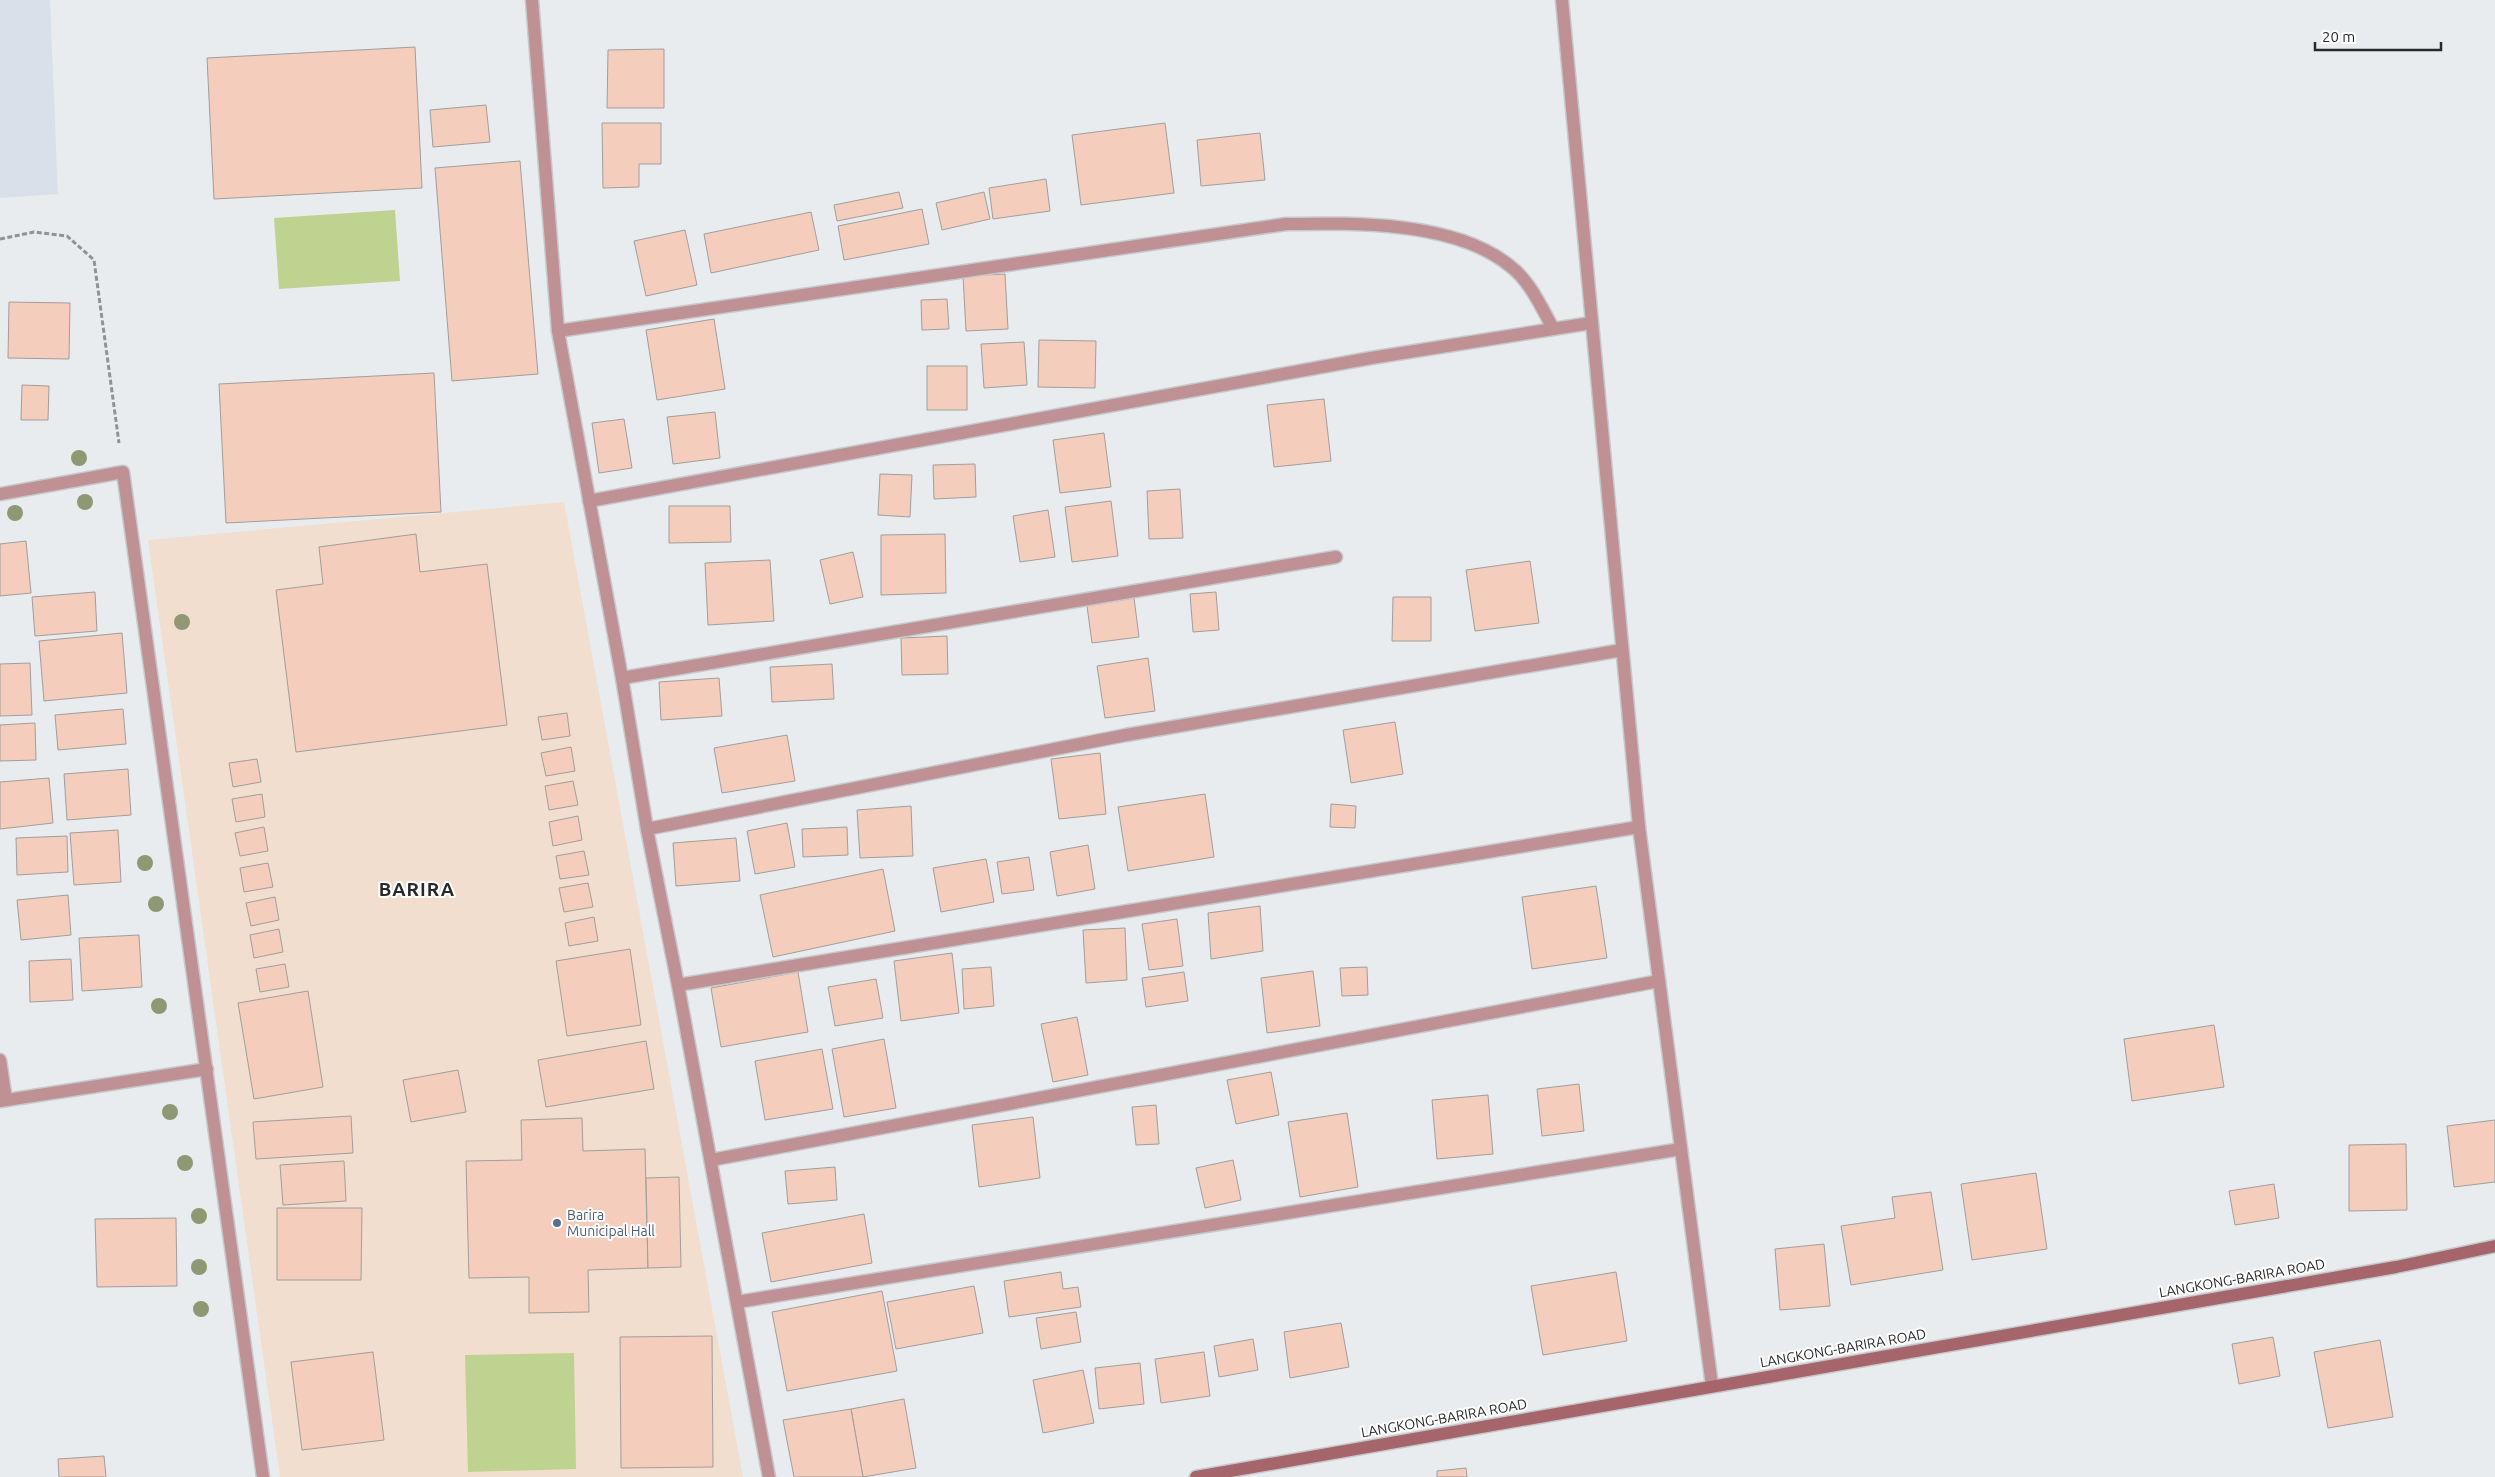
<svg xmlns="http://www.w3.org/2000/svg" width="2495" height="1477" font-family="Ubuntu,sans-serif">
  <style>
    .commercial { fill: #f1dece }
    .built { fill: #d8e1ea }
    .green { fill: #bfd390 }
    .building { fill: #f4cdbc; stroke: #a19e9c }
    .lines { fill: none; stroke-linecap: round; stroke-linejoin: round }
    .minor-casing { stroke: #c6c9cc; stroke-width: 15 }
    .tertiary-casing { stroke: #c6c9cc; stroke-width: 15 }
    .secondary-casing { stroke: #c6c9cc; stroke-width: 15 }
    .path { stroke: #909294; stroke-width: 3; stroke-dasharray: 5 2.5; stroke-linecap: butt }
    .minor { stroke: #bf9194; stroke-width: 12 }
    .tertiary { stroke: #bf9194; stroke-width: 12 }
    .secondary { stroke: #a6646b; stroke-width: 12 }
    .tree { fill: #8e9872 }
    .service-dot { fill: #5c6f8a; stroke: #fff; stroke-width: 2 }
    .labels { text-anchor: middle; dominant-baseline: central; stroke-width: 4; stroke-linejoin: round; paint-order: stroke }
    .service-label { font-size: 14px; fill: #4e5e75; stroke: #fff; text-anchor: start }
    .street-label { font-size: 14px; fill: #28292a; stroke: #fff }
    .district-label { font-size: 19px; font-weight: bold; letter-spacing: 1px; fill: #28292a; stroke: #fff }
  </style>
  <rect width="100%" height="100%" fill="#e9ecef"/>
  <polygon class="commercial" points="564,502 743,1477 280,1477 148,540"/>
  <polygon class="built" points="0,0 50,0 58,194 0,198"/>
  <g class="green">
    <polygon points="395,210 400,281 279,289 274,218"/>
    <polygon points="574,1353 576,1469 468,1472 465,1355"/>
  </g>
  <g class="building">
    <polygon points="415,47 422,188 214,199 207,58"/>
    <polygon points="664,49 664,108 607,108 608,50"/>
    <polygon points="486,105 490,142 433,147 430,110"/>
    <polygon points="602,123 661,123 661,164 639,164 639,187 603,188"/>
    <polygon points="1165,123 1174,193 1081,205 1072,135"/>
    <polygon points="1260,133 1265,180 1201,186 1197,140"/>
    <polygon points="520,161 538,374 452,381 435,168"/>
    <polygon points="1046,179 1050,211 993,219 989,188"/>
    <polygon points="899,192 903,208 837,221 834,205"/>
    <polygon points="984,192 990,219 942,230 936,203"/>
    <polygon points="922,209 929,244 844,260 838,226"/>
    <polygon points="811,212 819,250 711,273 704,234"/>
    <polygon points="685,230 697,285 646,296 634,241"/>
    <polygon points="1005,274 1008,329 966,331 963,276"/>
    <polygon points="947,299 949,329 922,330 921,300"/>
    <polygon points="9,302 70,303 69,359 8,358"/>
    <polygon points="714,319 725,389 657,400 646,330"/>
    <polygon points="1039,340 1096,341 1095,388 1038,387"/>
    <polygon points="1024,342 1027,385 984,388 981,344"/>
    <rect x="927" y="366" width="40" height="44"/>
    <polygon points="434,373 441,512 226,523 219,384"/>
    <polygon points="22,385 49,386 48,420 21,420"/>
    <polygon points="1324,399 1331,461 1274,467 1267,405"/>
    <polygon points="715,412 720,458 673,464 667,417"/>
    <polygon points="624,419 632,468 599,473 592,423"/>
    <polygon points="1104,433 1111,487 1060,493 1053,440"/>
    <polygon points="975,464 976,497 934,499 933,465"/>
    <polygon points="880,474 912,475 910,517 878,515"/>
    <polygon points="1180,489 1183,538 1149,539 1147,491"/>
    <polygon points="1111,501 1118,556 1072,562 1065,507"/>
    <polygon points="669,506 730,506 731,542 669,543"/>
    <polygon points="1048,510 1055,557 1020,562 1013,516"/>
    <polygon points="416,534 420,572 487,564 507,725 296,752 276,590 323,584 319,547"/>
    <polygon points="945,534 946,593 881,595 881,535"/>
    <polygon points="26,541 31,593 0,596 0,544"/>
    <polygon points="853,552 863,597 830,604 820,560"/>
    <polygon points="770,560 774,621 708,625 705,563"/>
    <polygon points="1530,561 1539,623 1475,631 1466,570"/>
    <polygon points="95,592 97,631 35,636 32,597"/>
    <polygon points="1216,592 1219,630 1193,632 1190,594"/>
    <polygon points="1393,597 1431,597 1431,641 1392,641"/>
    <polygon points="1134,598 1139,637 1092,643 1087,606"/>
    <polygon points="122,633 127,693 44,701 39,641"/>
    <polygon points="947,636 948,674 902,675 901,638"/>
    <polygon points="1148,658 1155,711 1105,718 1097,666"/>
    <polygon points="30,663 32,715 0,716 0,664"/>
    <polygon points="832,664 834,699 772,702 770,667"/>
    <polygon points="719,678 722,716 661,720 659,682"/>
    <polygon points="123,709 126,744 58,750 55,715"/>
    <polygon points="567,713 570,736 542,740 538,717"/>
    <polygon points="1395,722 1403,774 1351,783 1343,730"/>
    <polygon points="35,723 36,760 0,761 0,725"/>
    <polygon points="787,735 795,781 722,793 714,748"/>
    <polygon points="571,747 575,771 546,776 541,753"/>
    <polygon points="1100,753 1106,814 1059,819 1051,759"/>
    <polygon points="257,759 261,782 233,787 229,763"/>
    <polygon points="128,769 131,815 67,820 64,774"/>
    <polygon points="49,778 53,823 0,829 0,782"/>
    <polygon points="573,781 578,805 549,810 545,786"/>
    <polygon points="262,794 265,817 236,822 232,799"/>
    <polygon points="1205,794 1214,857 1128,871 1118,807"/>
    <polygon points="1331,804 1356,806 1355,828 1330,827"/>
    <polygon points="911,806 913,856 860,858 857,810"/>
    <polygon points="578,816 582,840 553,846 549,822"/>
    <polygon points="787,823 795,867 755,874 747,831"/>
    <polygon points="264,827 268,851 240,856 235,833"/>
    <polygon points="847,827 848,855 803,857 802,829"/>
    <polygon points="118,830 121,882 74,885 70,833"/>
    <polygon points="67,836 68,872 17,875 16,838"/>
    <polygon points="736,838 740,881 676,886 673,843"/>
    <polygon points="1088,845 1095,889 1057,896 1050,852"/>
    <polygon points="584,851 589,875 560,879 556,856"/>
    <polygon points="1029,857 1034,890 1002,894 997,862"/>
    <polygon points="986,859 994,902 941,912 933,868"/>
    <polygon points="268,863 273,887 244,892 240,868"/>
    <polygon points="883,869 895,931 773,957 760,895"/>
    <polygon points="588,883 593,907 564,912 559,888"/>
    <polygon points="1596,886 1607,958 1532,969 1522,897"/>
    <polygon points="68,895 71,935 21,940 17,900"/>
    <polygon points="275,897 279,920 251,926 246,903"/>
    <polygon points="1260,906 1263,951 1211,959 1208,913"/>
    <polygon points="594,917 598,941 569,946 565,923"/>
    <polygon points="1177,919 1183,966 1149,970 1142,924"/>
    <polygon points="1125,928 1127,980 1086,983 1083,930"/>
    <polygon points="279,929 283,952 254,958 250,935"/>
    <polygon points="139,935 142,987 82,991 79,938"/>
    <polygon points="630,949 641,1025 567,1036 556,961"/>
    <polygon points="952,953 959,1013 901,1021 894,961"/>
    <polygon points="71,959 73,1000 30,1002 29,961"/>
    <polygon points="285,964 289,987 260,992 256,969"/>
    <polygon points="991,967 994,1006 964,1009 962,969"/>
    <polygon points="1367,967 1368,995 1342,996 1340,968"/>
    <polygon points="1313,971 1320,1026 1267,1033 1261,978"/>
    <polygon points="798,972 808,1032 721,1047 711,988"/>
    <polygon points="1184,972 1188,1001 1146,1007 1142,978"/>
    <polygon points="876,979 883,1018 835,1026 828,987"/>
    <polygon points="308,991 323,1087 254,1099 238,1003"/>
    <polygon points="1077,1017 1088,1075 1053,1082 1041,1024"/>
    <polygon points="2214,1025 2224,1087 2132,1101 2124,1039"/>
    <polygon points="884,1039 896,1108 844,1117 832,1049"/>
    <polygon points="646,1041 654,1089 546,1107 538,1060"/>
    <polygon points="822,1049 833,1109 765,1120 755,1061"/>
    <polygon points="458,1070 466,1112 411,1122 403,1080"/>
    <polygon points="1271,1072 1279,1115 1236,1124 1227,1080"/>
    <polygon points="1579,1084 1584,1131 1542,1136 1537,1089"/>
    <polygon points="1488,1095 1493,1154 1437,1159 1432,1100"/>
    <polygon points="1156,1105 1159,1144 1136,1145 1132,1107"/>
    <polygon points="1347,1113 1358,1187 1300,1197 1288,1122"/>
    <polygon points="351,1116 353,1153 256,1159 253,1122"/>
    <polygon points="1033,1117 1040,1178 979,1187 972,1125"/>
    <polygon points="582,1118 583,1151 645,1149 648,1268 588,1270 589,1312 529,1313 529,1277 469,1278 466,1161 522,1160 521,1120"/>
    <polygon points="2495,1120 2495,1182 2454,1187 2447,1126"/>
    <polygon points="2406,1144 2407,1210 2349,1211 2349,1145"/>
    <polygon points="1233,1160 1241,1200 1205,1208 1196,1168"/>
    <polygon points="344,1161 346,1201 283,1205 280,1165"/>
    <polygon points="835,1167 837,1200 788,1204 785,1171"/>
    <polygon points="2036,1173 2047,1249 1972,1260 1961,1184"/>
    <polygon points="679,1177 681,1267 648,1268 646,1178"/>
    <polygon points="2274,1184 2279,1218 2235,1225 2229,1191"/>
    <polygon points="1931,1192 1943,1270 1851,1285 1841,1226 1895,1218 1892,1197"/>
    <polygon points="277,1208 362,1208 361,1280 277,1280"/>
    <polygon points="864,1214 872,1263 771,1282 762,1233"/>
    <polygon points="176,1218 177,1286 97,1287 95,1219"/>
    <polygon points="1824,1244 1830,1306 1780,1310 1775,1249"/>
    <polygon points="1061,1272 1063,1289 1078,1287 1081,1307 1009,1317 1004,1281"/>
    <polygon points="1616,1272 1627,1341 1543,1355 1531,1286"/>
    <polygon points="974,1286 983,1333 896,1349 887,1302"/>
    <polygon points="882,1291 897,1371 787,1391 772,1312"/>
    <polygon points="1076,1312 1081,1342 1041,1349 1036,1318"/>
    <polygon points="1341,1323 1349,1367 1290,1378 1284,1332"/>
    <polygon points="712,1336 713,1467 621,1468 620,1337"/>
    <polygon points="2273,1337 2280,1376 2239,1384 2232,1344"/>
    <polygon points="1253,1339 1258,1370 1219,1377 1214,1346"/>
    <polygon points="2380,1340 2393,1417 2328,1428 2314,1352"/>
    <polygon points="373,1352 384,1440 302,1450 291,1362"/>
    <polygon points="1204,1352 1210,1396 1161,1403 1155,1359"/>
    <polygon points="1140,1363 1144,1404 1099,1409 1095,1368"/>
    <polygon points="1083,1370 1094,1423 1043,1433 1033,1380"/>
    <polygon points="904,1399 916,1468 863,1477 851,1409"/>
    <polygon points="851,1409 863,1477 794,1477 783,1420"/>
    <polygon points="104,1456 106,1477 59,1477 58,1459"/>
    <polygon points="1466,1468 1467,1477 1437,1477 1437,1471"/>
  </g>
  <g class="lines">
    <g class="minor-casing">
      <g id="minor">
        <polyline points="532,0 558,331 622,678 647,829 678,985 769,1477"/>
        <path d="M558,331L1286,224C1354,223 1455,221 1510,266C1530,281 1541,307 1553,328"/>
        <polyline points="0,494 123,472 263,1477"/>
        <polyline points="589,501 1371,358 1591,323"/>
        <polyline points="622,678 1336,557"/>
        <polyline points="647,829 1126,735 1622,650"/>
        <polyline points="678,985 1639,827"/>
        <polyline points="0,1060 6,1100"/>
        <polyline points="0,1101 207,1069"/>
        <polyline points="711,1160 1659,981"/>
        <polyline points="737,1302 1681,1149"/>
      </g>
    </g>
    <g class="tertiary-casing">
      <polyline id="tertiary" points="1562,0 1639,827 1712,1386"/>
    </g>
    <g class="secondary-casing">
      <polyline id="secondary" points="1196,1477 2396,1267 2495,1246"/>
    </g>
    <polyline class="path" points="0,239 34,232 67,236 94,260 119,443"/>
    <use href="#minor" class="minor"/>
    <use href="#tertiary" class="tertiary"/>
    <use href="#secondary" class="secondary"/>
  </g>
  <g class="tree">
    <circle cx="79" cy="458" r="8"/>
    <circle cx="85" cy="502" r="8"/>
    <circle cx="15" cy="513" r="8"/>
    <circle cx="182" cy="622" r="8"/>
    <circle cx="145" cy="863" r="8"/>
    <circle cx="156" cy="904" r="8"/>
    <circle cx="159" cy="1006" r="8"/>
    <circle cx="170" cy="1112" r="8"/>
    <circle cx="185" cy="1163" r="8"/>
    <circle cx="199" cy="1216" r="8"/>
    <circle cx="199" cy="1267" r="8"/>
    <circle cx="201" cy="1309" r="8"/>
  </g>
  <circle class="service-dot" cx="557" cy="1223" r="5"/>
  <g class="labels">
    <g class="service-label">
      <text x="567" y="1215">Barira<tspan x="567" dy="16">Municipal Hall</tspan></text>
    </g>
    <g class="street-label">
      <text transform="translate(2242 1278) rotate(-10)">LANGKONG-BARIRA ROAD</text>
      <text transform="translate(1843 1348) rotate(-10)">LANGKONG-BARIRA ROAD</text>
      <text transform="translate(1444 1418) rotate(-10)">LANGKONG-BARIRA ROAD</text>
    </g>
    <g class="district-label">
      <text x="417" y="889">BARIRA</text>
    </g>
  </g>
  <path d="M2315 42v8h126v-8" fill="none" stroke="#28292a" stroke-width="2.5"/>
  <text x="2322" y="42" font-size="15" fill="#28292a" stroke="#ffffff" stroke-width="4" paint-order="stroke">20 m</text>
</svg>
